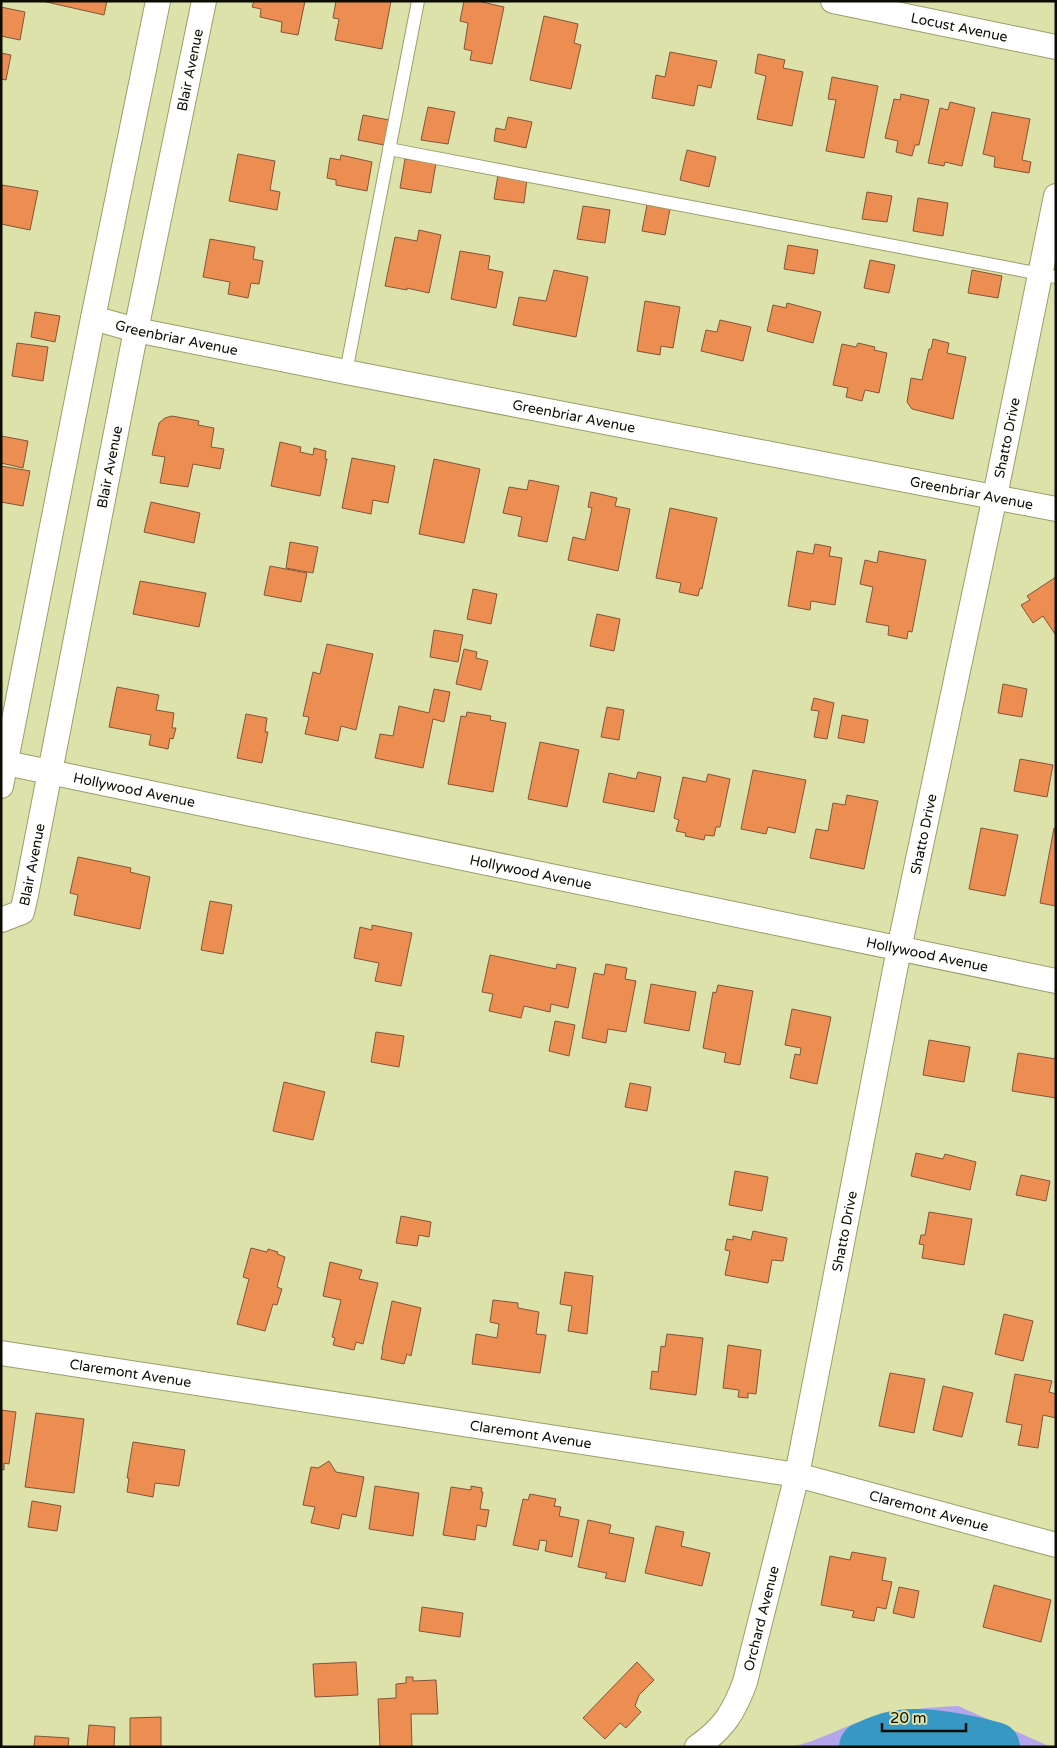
<svg xmlns="http://www.w3.org/2000/svg" width="1057" height="1748" font-family="'Varela Round',sans-serif">
  <style>
    .green { fill: #b3a6ed }
    .lines { fill: none; stroke-linecap: round; stroke-linejoin: round }
    .river { stroke: #3898c4; stroke-width: 50 }
    .building { fill: #ec8e52; stroke: #82553a }
    .service-casing { stroke: #9a9e69; stroke-width: 14 }
    .minor-casing { stroke: #9a9e69; stroke-width: 26 }
    .service { stroke: #fff; stroke-width: 12 }
    .minor { stroke: #fff; stroke-width: 24 }
    .labels { text-anchor: middle; dominant-baseline: central; stroke-width: 4; stroke-linejoin: round; paint-order: stroke }
    .street-label { font-size: 14px; fill: #0c0d00; stroke: #dde2ab }
  </style>
  <rect width="100%" height="100%" fill="#dde2ab"/>
  <path class="green" d="M958,1706L1051,1747H792C820,1740 845,1726 873,1717C900,1710 930,1707 958,1706Z"/>
  <g class="lines">
    <path class="river" d="M864,1747C872,1744 881,1739 890,1737C918,1729 966,1739 995,1747"/>
  </g>
  <g class="building">
    <polygon points="42,1 107,1 104,15"/>
    <polygon points="254,1 305,1 298,35 281,32 282,22 260,17 261,9 252,7"/>
    <polygon points="336,1 391,1 382,49 335,40 339,19 333,18"/>
    <polygon points="464,1 478,1 504,7 492,64 470,60 472,51 464,49 468,23 460,21"/>
    <polygon points="1,7 25,12 20,40 1,36"/>
    <polygon points="544,16 578,24 574,43 581,45 571,89 530,80"/>
    <polygon points="670,52 717,61 711,88 698,85 694,106 652,98 656,75 665,77"/>
    <polygon points="1,53 11,55 6,80 1,79"/>
    <polygon points="758,54 785,60 783,68 803,72 792,126 757,119 766,76 755,73"/>
    <polygon points="832,77 878,86 864,158 826,151 836,100 828,99"/>
    <polygon points="901,94 929,100 919,145 915,145 912,156 896,152 898,141 885,138 894,99 900,100"/>
    <polygon points="950,102 975,108 962,166 945,162 944,166 928,163 940,108 948,110"/>
    <polygon points="428,107 455,112 448,144 421,140"/>
    <polygon points="992,112 1030,119 1022,160 1031,162 1029,173 994,167 995,157 983,154"/>
    <polygon points="363,115 389,120 384,145 358,140"/>
    <polygon points="508,117 532,122 526,148 494,141 496,128 505,130"/>
    <polygon points="687,150 716,157 709,187 680,180"/>
    <polygon points="238,154 275,161 270,190 280,192 277,210 229,201"/>
    <polygon points="341,155 372,162 367,191 336,185 336,180 327,178 330,158 340,160"/>
    <polygon points="405,159 436,163 431,193 400,188"/>
    <polygon points="498,175 527,179 524,203 494,199"/>
    <polygon points="2,185 38,191 30,230 1,224"/>
    <polygon points="867,192 892,196 887,222 862,219"/>
    <polygon points="918,198 948,203 943,236 913,231"/>
    <polygon points="647,205 670,209 665,235 642,231"/>
    <polygon points="583,206 610,210 605,243 577,239"/>
    <polygon points="419,230 441,235 429,293 407,288 407,290 385,286 395,237 417,241"/>
    <polygon points="210,239 255,247 253,259 263,261 259,284 251,283 248,298 228,294 230,282 203,277"/>
    <polygon points="788,245 818,250 814,274 784,269"/>
    <polygon points="460,251 490,256 488,269 503,272 496,308 451,299"/>
    <polygon points="870,260 895,265 889,293 864,288"/>
    <polygon points="554,270 588,277 576,337 513,325 519,297 546,301"/>
    <polygon points="972,270 1002,276 998,298 968,293"/>
    <polygon points="645,301 680,307 673,348 661,346 660,355 637,351"/>
    <polygon points="787,303 821,312 813,343 767,331 773,305 786,308"/>
    <polygon points="35,312 60,316 55,342 31,337"/>
    <polygon points="720,320 751,327 743,361 701,351 706,330 717,332"/>
    <polygon points="933,339 949,343 947,353 966,357 953,419 912,409 907,402 911,378 922,380 929,349 931,349"/>
    <polygon points="17,343 48,347 43,381 12,376"/>
    <polygon points="858,343 875,347 874,350 887,353 879,393 865,390 862,401 846,397 848,388 833,385 842,344 856,347"/>
    <polygon points="172,416 199,421 198,425 214,428 211,447 224,449 220,469 193,464 188,487 160,483 165,457 152,455 159,423 165,418"/>
    <polygon points="1,436 28,441 23,468 1,463"/>
    <polygon points="280,442 301,447 300,452 313,455 314,448 326,451 325,459 327,459 320,496 271,486"/>
    <polygon points="352,458 395,466 388,503 373,500 371,514 342,508"/>
    <polygon points="434,459 480,469 464,543 419,534"/>
    <polygon points="1,466 30,471 23,506 1,502"/>
    <polygon points="529,480 559,486 547,542 518,536 522,517 503,513 509,487 527,490"/>
    <polygon points="591,492 617,498 615,506 630,509 618,571 568,560 573,537 585,540 592,508 588,507"/>
    <polygon points="151,502 200,513 194,543 144,532"/>
    <polygon points="670,508 717,518 702,589 700,588 698,596 679,592 681,583 656,578"/>
    <polygon points="290,542 318,547 313,573 286,568"/>
    <polygon points="815,544 831,547 829,556 842,558 835,605 811,601 810,610 788,606 797,551 813,554"/>
    <polygon points="879,551 926,560 912,632 908,631 907,639 888,635 889,626 866,622 873,587 860,584 865,560 877,563"/>
    <polygon points="270,566 307,573 301,602 264,595"/>
    <polygon points="1056,577 1056,634 1055,634 1043,616 1033,623 1021,605 1030,600 1027,596"/>
    <polygon points="140,581 206,593 199,627 133,614"/>
    <polygon points="473,589 497,594 491,624 467,619"/>
    <polygon points="597,614 620,619 614,651 590,646"/>
    <polygon points="434,630 463,635 458,662 430,657"/>
    <polygon points="327,644 373,654 356,730 341,726 338,741 305,734 309,717 303,716 313,672 320,674"/>
    <polygon points="464,649 477,652 476,658 488,661 481,690 456,684"/>
    <polygon points="1003,684 1027,689 1022,717 998,713"/>
    <polygon points="117,687 159,695 156,710 174,713 172,728 176,728 173,739 170,738 168,749 149,745 151,735 109,727"/>
    <polygon points="434,689 450,692 444,722 433,719 423,768 375,758 380,734 393,736 399,706 429,713"/>
    <polygon points="814,698 834,703 827,739 814,737 819,711 811,710"/>
    <polygon points="607,707 624,710 619,740 601,737"/>
    <polygon points="467,712 491,716 490,720 506,723 493,792 448,784 461,716 466,717"/>
    <polygon points="246,714 267,718 265,732 268,732 262,763 237,758"/>
    <polygon points="842,715 868,720 864,743 838,738"/>
    <polygon points="540,742 579,750 567,807 528,799"/>
    <polygon points="1020,759 1053,765 1047,797 1014,791"/>
    <polygon points="753,770 806,780 795,833 768,827 766,834 741,829"/>
    <polygon points="638,772 661,777 654,812 603,802 609,773 636,779"/>
    <polygon points="708,774 730,779 720,827 716,827 714,836 705,835 704,840 685,836 686,833 676,831 679,820 674,818 683,777 706,782"/>
    <polygon points="847,795 878,801 864,869 810,858 816,829 828,831 833,803 845,805"/>
    <polygon points="981,828 1018,835 1005,896 969,889"/>
    <polygon points="1054,828 1056,829 1056,906 1040,903"/>
    <polygon points="78,857 131,868 130,872 150,877 140,929 74,915 78,895 70,893"/>
    <polygon points="210,901 232,905 223,954 201,950"/>
    <polygon points="372,925 412,933 401,986 375,981 379,963 354,958 360,927 372,930"/>
    <polygon points="490,955 556,969 557,964 576,968 568,1008 551,1004 550,1012 524,1006 521,1018 489,1011 493,994 482,992"/>
    <polygon points="606,964 627,968 625,979 636,981 626,1032 608,1029 606,1043 582,1038 594,973 604,975"/>
    <polygon points="651,984 696,992 689,1031 644,1023"/>
    <polygon points="718,985 753,991 740,1065 724,1062 726,1053 703,1048 713,992 716,993"/>
    <polygon points="792,1009 831,1017 817,1084 790,1078 795,1054 800,1055 801,1048 785,1045"/>
    <polygon points="555,1021 575,1025 569,1056 549,1051"/>
    <polygon points="376,1032 404,1036 399,1067 371,1062"/>
    <polygon points="929,1040 970,1047 964,1082 923,1075"/>
    <polygon points="1018,1053 1056,1059 1056,1098 1012,1091"/>
    <polygon points="284,1082 325,1092 313,1140 273,1131"/>
    <polygon points="630,1083 651,1087 647,1111 625,1107"/>
    <polygon points="916,1153 943,1159 945,1154 976,1162 970,1190 911,1176"/>
    <polygon points="735,1171 768,1177 762,1211 729,1205"/>
    <polygon points="1021,1175 1050,1181 1046,1201 1016,1195"/>
    <polygon points="929,1212 972,1219 964,1265 922,1258 924,1245 919,1244 921,1235 925,1235"/>
    <polygon points="401,1216 431,1222 429,1237 419,1235 417,1246 396,1243"/>
    <polygon points="753,1231 787,1238 783,1261 772,1260 768,1283 725,1275 730,1251 725,1250 727,1239 733,1240 733,1236 751,1240"/>
    <polygon points="251,1248 267,1252 268,1249 278,1252 277,1254 285,1257 277,1287 282,1289 277,1305 273,1304 265,1331 237,1324 249,1279 243,1277"/>
    <polygon points="330,1262 362,1270 359,1279 378,1283 363,1344 356,1342 354,1350 333,1345 335,1338 332,1337 341,1300 323,1296"/>
    <polygon points="565,1272 593,1276 587,1334 568,1331 572,1306 560,1304"/>
    <polygon points="493,1300 518,1303 518,1308 539,1312 536,1334 546,1335 540,1373 472,1364 476,1334 497,1338 499,1324 490,1322"/>
    <polygon points="392,1301 421,1308 411,1356 407,1354 404,1364 381,1359 383,1350 382,1350"/>
    <polygon points="1004,1314 1033,1321 1023,1361 995,1354"/>
    <polygon points="667,1334 703,1338 696,1395 650,1389 652,1371 658,1372 661,1346 665,1347"/>
    <polygon points="728,1345 761,1350 756,1394 748,1393 748,1398 738,1397 739,1390 723,1388"/>
    <polygon points="890,1373 925,1379 914,1433 879,1426"/>
    <polygon points="1015,1374 1052,1381 1049,1392 1056,1394 1056,1418 1043,1415 1038,1448 1018,1445 1022,1425 1006,1422"/>
    <polygon points="943,1386 973,1393 962,1437 933,1430"/>
    <polygon points="1,1410 16,1412 9,1464 4,1463 4,1470 1,1469"/>
    <polygon points="36,1413 84,1419 74,1493 25,1487"/>
    <polygon points="133,1442 185,1450 179,1486 155,1483 153,1497 127,1492 129,1478 127,1478"/>
    <polygon points="329,1461 336,1472 364,1477 356,1517 342,1514 339,1529 311,1523 315,1507 303,1505 311,1467 318,1468"/>
    <polygon points="375,1486 419,1493 413,1536 369,1529"/>
    <polygon points="471,1486 482,1488 481,1492 483,1492 480,1509 489,1510 486,1527 477,1525 475,1540 443,1535 451,1487 471,1490"/>
    <polygon points="530,1494 556,1499 554,1506 561,1507 559,1516 579,1520 572,1557 545,1551 547,1541 540,1540 538,1550 513,1545 523,1499 528,1500"/>
    <polygon points="32,1501 61,1506 57,1531 28,1527"/>
    <polygon points="588,1520 611,1525 609,1533 634,1538 625,1582 605,1578 607,1573 578,1567"/>
    <polygon points="656,1526 684,1532 681,1546 710,1553 702,1586 645,1573"/>
    <polygon points="852,1552 886,1558 882,1580 892,1582 886,1609 877,1607 874,1621 852,1617 854,1611 821,1605 830,1556 850,1560"/>
    <polygon points="994,1585 1051,1600 1041,1642 983,1627"/>
    <polygon points="899,1587 919,1591 914,1618 893,1613"/>
    <polygon points="422,1607 463,1613 460,1637 419,1631"/>
    <polygon points="356,1662 358,1695 315,1697 313,1664"/>
    <polygon points="637,1662 654,1680 639,1695 635,1706 641,1712 626,1728 620,1723 605,1739 583,1718"/>
    <polygon points="406,1677 413,1677 413,1681 436,1680 438,1714 411,1714 412,1747 380,1747 378,1699 396,1698 396,1684 406,1683"/>
    <polygon points="161,1717 161,1747 130,1747 130,1718"/>
    <polygon points="89,1725 115,1727 114,1747 87,1747"/>
    <polygon points="35,1736 69,1738 68,1747 34,1747"/>
  </g>
  <g class="lines">
    <g class="service-casing">
      <g id="service">
        <polyline points="389,149 1056,277"/>
        <polyline points="346,372 418,1"/>
      </g>
    </g>
    <g class="minor-casing">
      <g id="minor">
        <path id="s1" d="M833,1L1056,47"/>
        <path id="s2" d="M93,318L136,330L346,372L1056,509"/>
        <path id="s3" d="M6,763L1056,981"/>
        <polyline points="1,786 93,318 158,1"/>
        <path id="s4" d="M1,920L22,912L26,895L136,330L204,1"/>
        <path id="s5" d="M1,1353L797,1475L1056,1545"/>
        <path id="s6" d="M697,1747C724,1728 734,1712 745,1682L797,1475L899,949L995,496L1056,196"/>
      </g>
    </g>
    <use href="#service" class="service"/>
    <use href="#minor" class="minor"/>
  </g>
  <g class="labels">
    <g class="street-label">
      <text stroke="none"><textPath href="#s1" startOffset="129">Locust Avenue</textPath></text>
      <text stroke="none"><textPath href="#s4" startOffset="881">Blair Avenue</textPath></text>
      <text stroke="none"><textPath href="#s2" startOffset="86">Greenbriar Avenue</textPath></text>
      <text stroke="none"><textPath href="#s2" startOffset="491">Greenbriar Avenue</textPath></text>
      <text stroke="none"><textPath href="#s6" startOffset="1354">Shatto Drive</textPath></text>
      <text stroke="none"><textPath href="#s4" startOffset="476">Blair Avenue</textPath></text>
      <text stroke="none"><textPath href="#s2" startOffset="896">Greenbriar Avenue</textPath></text>
      <text stroke="none"><textPath href="#s3" startOffset="131">Hollywood Avenue</textPath></text>
      <text stroke="none"><textPath href="#s6" startOffset="949">Shatto Drive</textPath></text>
      <text stroke="none"><textPath href="#s4" startOffset="71">Blair Avenue</textPath></text>
      <text stroke="none"><textPath href="#s3" startOffset="536">Hollywood Avenue</textPath></text>
      <text stroke="none"><textPath href="#s3" startOffset="941">Hollywood Avenue</textPath></text>
      <text stroke="none"><textPath href="#s6" startOffset="544">Shatto Drive</textPath></text>
      <text stroke="none"><textPath href="#s5" startOffset="131">Claremont Avenue</textPath></text>
      <text stroke="none"><textPath href="#s5" startOffset="536">Claremont Avenue</textPath></text>
      <text stroke="none"><textPath href="#s5" startOffset="942">Claremont Avenue</textPath></text>
      <text stroke="none"><textPath href="#s6" startOffset="148">Orchard Avenue</textPath></text>
    </g>
  </g>
  <rect width="1057" height="1748" fill="none" stroke="#0c0d00" stroke-width="5"/>
  <path d="M882 1723v8h84v-8" fill="none" stroke="#0c0d00" stroke-width="2.5"/>
  <text x="890" y="1723" font-size="15" fill="#0c0d00" stroke="#dde2ab" stroke-width="4" paint-order="stroke">20 m</text>
</svg>
